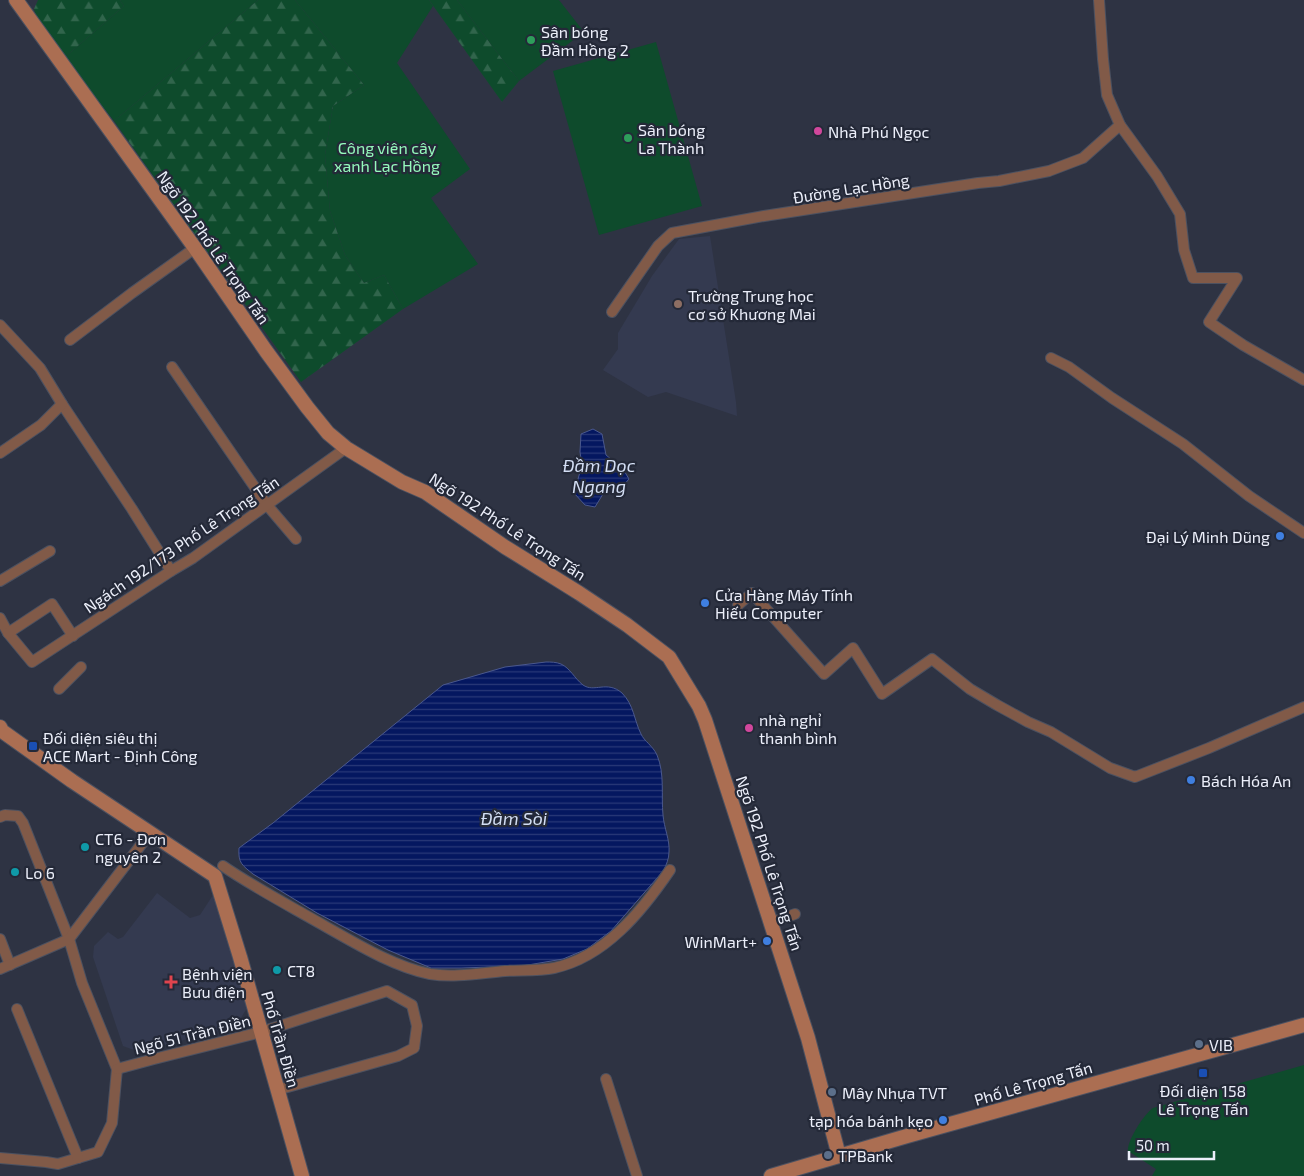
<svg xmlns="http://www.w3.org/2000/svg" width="1304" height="1176" font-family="'Exo 2',sans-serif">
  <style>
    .built { fill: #343a50 }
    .green { fill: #0e4b2c }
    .forest { fill: url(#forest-firs) }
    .water { fill: url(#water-rules); stroke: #4a588e }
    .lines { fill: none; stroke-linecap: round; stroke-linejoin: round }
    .street-casing { stroke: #4c5160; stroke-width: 12 }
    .secondary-casing { stroke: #4c5160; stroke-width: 16 }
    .street { stroke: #815a48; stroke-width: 10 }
    .secondary { stroke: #ab6e52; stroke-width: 14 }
    .leisure-dot { fill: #2e9e5b; stroke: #242938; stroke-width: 2 }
    .hotel-dot { fill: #d1479c; stroke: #242938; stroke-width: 2 }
    .education-dot { fill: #8d6e63; stroke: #242938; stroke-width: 2 }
    .shop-dot { fill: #3f7fe0; stroke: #242938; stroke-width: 2 }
    .transit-dot { fill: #1a4fb4; stroke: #242938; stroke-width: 2 }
    .culture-dot { fill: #0f9aa8; stroke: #242938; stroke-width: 2 }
    .health-dot { fill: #e0444e; stroke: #242938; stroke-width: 2 }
    .service-dot { fill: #5c6f8a; stroke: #242938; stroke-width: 2 }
    .labels { text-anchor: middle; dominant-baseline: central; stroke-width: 4.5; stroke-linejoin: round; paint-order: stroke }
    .poi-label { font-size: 16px; fill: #eceffa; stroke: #242938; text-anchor: start }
    .park-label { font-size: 16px; fill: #95f9bc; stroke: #242938 }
    .street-label { font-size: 16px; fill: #eceffa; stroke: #242938 }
    .water-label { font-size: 18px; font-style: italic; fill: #d3def4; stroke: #242938 }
  </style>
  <defs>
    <pattern id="forest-firs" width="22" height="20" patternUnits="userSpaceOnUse" patternTransform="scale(1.25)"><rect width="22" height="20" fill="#0e4b2c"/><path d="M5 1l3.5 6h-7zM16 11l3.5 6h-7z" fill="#31654c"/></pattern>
    <pattern id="water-rules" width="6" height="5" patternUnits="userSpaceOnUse" patternTransform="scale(1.25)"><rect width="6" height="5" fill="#041760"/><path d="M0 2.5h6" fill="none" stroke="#293978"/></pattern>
  </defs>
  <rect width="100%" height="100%" fill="#2e3343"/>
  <g class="built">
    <polygon points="710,236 736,402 737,416 666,392 648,397 603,370 618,349 618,333 652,276 679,239"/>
    <polygon points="157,893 190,918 200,915 213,895 217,898 247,1008 236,1026 139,1052 123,1046 93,957 94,946 108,932 118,939 123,937"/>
  </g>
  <g class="green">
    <polygon points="120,0 258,0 114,121 64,58 124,6"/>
    <polygon points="295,0 429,0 433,6 397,63 470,169 431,198 478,264 403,309 384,275 364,283 345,255 330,211 325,155 333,106 364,85"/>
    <polygon points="457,0 559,0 584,32 519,81"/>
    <polygon points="656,42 702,206 599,235 553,71"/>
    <path d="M1304,1065V1176H1152L1156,1169L1128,1151C1127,1141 1144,1114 1153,1108Z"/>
  </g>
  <g class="forest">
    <polygon points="38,0 120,0 124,6 64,58 39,26 34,9"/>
    <polygon points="258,0 295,0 364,85 333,106 325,155 330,211 345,255 364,283 384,275 403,309 301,382 114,121"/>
    <polygon points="429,0 457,0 519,81 502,102"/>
  </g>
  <g class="water">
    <polygon points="593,429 602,434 606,455 623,469 629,479 622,487 603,494 595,507 585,505 574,493 582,465 580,452 581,434"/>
    <path d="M546,662C551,662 556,662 561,664C570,668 575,679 583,685C594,693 607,680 622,693C634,705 634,720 641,734C644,741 653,746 657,755C665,774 661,795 663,815C664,828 670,840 669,852C669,859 666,865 664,870L611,931L587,949L563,959L522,966L461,968H431L388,950L317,913L253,874C242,865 238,863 239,848L273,823L443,685L505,667Z"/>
  </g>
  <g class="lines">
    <g class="street-casing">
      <g id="street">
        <polyline points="1099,0 1103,59 1107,95 1120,125 1157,176 1180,214 1184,250 1193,278 1237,278 1209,322 1243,345 1304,380"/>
        <polyline points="612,312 658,246 672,233 764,216 978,183 999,181 1049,171 1083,158 1120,125"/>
        <polyline points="0,325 40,368 62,404 132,509 171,571"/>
        <polyline points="70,340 132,293 195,248"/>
        <polyline points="1051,358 1069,367 1112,398 1183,444 1249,496 1304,533"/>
        <polyline points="172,367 267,505 296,539"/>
        <polyline points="0,453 41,425 62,404"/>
        <polyline points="0,581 50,551"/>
        <polyline points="738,605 752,593 824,674 853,648 882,694 932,659 970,689 997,705 1028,722 1051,732 1110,768 1135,777 1209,748 1304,707"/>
        <polyline points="0,618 8,633 32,662 171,571 193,558 346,448"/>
        <polyline points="8,633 52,604 73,636"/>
        <polyline points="59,689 81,667"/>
        <polyline points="0,817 5,815 18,816 23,823 69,939 82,983 117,1069 112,1123 98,1152 58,1164 46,1162 0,1158"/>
        <path d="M223,866C255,888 290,906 323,925C355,943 394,967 430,974C454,978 481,973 505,971C520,970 539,971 554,968C605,957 642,911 670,870"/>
        <polyline points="771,923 795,914"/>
        <polyline points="0,939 10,965"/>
        <polyline points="0,969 69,939 150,833"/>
        <polyline points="17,1009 78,1158"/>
        <polyline points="117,1069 154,1059 261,1032 387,991 412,1005 417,1026 414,1048 398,1056 277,1090"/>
        <polyline points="606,1079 637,1176"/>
      </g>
    </g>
    <g class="secondary-casing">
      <g id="secondary">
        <polyline points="16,0 195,248 266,351 307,407 328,433 346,448 402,482 425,492 505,547 579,593 627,625 669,657 699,706 705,720 808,1038 839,1156"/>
        <polyline points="0,727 2,731 72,781 215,876 240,957 302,1176"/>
        <polyline points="771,1176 907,1136 1304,1025"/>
      </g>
    </g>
    <use href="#street" class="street"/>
    <use href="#secondary" class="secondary"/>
  </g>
  <g class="leisure-dot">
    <circle cx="531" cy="40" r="5"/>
    <circle cx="628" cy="138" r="5"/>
  </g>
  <g class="hotel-dot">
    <circle cx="818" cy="131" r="5"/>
    <circle cx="749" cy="728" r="5"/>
  </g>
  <circle class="education-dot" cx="678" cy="304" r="5"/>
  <g class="shop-dot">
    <circle cx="1280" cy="536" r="5"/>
    <circle cx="705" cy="603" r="5"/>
    <circle cx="1191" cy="780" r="5"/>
    <circle cx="767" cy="941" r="5"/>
    <circle cx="943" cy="1120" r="5"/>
  </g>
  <g class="transit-dot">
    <rect x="28" y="741" width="10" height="10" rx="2.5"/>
    <rect x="1198" y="1068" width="10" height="10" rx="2.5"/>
  </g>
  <g class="culture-dot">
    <circle cx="85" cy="847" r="5"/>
    <circle cx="15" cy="872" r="5"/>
    <circle cx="277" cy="970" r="5"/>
  </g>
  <path class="health-dot" d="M168.5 974.5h5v5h5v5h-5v5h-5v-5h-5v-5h5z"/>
  <g class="service-dot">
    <circle cx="1199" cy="1044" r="5"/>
    <circle cx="832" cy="1092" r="5"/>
    <circle cx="828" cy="1155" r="5"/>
  </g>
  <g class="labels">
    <g class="poi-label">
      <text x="541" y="31">Sân bóng<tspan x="541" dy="18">Đầm Hồng 2</tspan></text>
      <text x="638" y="129">Sân bóng<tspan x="638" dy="18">La Thành</tspan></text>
      <text x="828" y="131">Nhà Phú Ngọc</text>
      <text x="688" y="295">Trường Trung học<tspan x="688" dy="18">cơ sở Khương Mai</tspan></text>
      <text x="1270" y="536" text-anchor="end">Đại Lý Minh Dũng</text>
      <text x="715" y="594">Cửa Hàng Máy Tính<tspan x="715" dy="18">Hiếu Computer</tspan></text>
      <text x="759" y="719">nhà nghỉ<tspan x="759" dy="18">thanh bình</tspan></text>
      <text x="43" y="737">Đối diện siêu thị<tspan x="43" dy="18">ACE Mart - Định Công</tspan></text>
      <text x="1201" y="780">Bách Hóa An</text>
      <text x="95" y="838">CT6 - Đơn<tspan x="95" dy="18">nguyên 2</tspan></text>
      <text x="25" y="872">Lo 6</text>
      <text x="757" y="941" text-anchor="end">WinMart+</text>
      <text x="287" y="970">CT8</text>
      <text x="182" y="973">Bệnh viện<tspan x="182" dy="18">Bưu điện</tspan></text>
      <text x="1209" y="1044">VIB</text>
      <text x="1203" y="1090" text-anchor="middle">Đối diện 158<tspan x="1203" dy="18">Lê Trọng Tấn</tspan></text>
      <text x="842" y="1092">Mây Nhựa TVT</text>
      <text x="933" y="1120" text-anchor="end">tạp hóa bánh kẹo</text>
      <text x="838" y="1155">TPBank</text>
    </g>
    <g class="park-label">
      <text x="387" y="147">Công viên cây<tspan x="387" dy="18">xanh Lạc Hồng</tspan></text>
    </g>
    <g class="street-label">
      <text transform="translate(851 188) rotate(-9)">Đường Lạc Hồng</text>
      <text transform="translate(214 247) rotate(55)">Ngõ 192 Phố Lê Trọng Tấn</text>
      <text transform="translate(508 526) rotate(33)">Ngõ 192 Phố Lê Trọng Tấn</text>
      <text transform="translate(181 544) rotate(-34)">Ngách 192/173 Phố Lê Trọng Tấn</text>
      <text transform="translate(770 863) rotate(72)">Ngõ 192 Phố Lê Trọng Tấn</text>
      <text transform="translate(192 1034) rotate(-14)">Ngõ 51 Trần Điền</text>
      <text transform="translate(281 1039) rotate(74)">Phố Trần Điền</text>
      <text transform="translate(1033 1083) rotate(-16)">Phố Lê Trọng Tấn</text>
    </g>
    <g class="water-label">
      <text x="599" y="465">Đầm Dọc<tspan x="599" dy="21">Ngang</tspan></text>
      <text x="514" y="818">Đầm Sòi</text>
    </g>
  </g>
  <path d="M1129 1151v8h85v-8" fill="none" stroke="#eceffa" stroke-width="2.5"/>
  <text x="1136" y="1151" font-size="15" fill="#eceffa" stroke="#242938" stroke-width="4" paint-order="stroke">50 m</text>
</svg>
